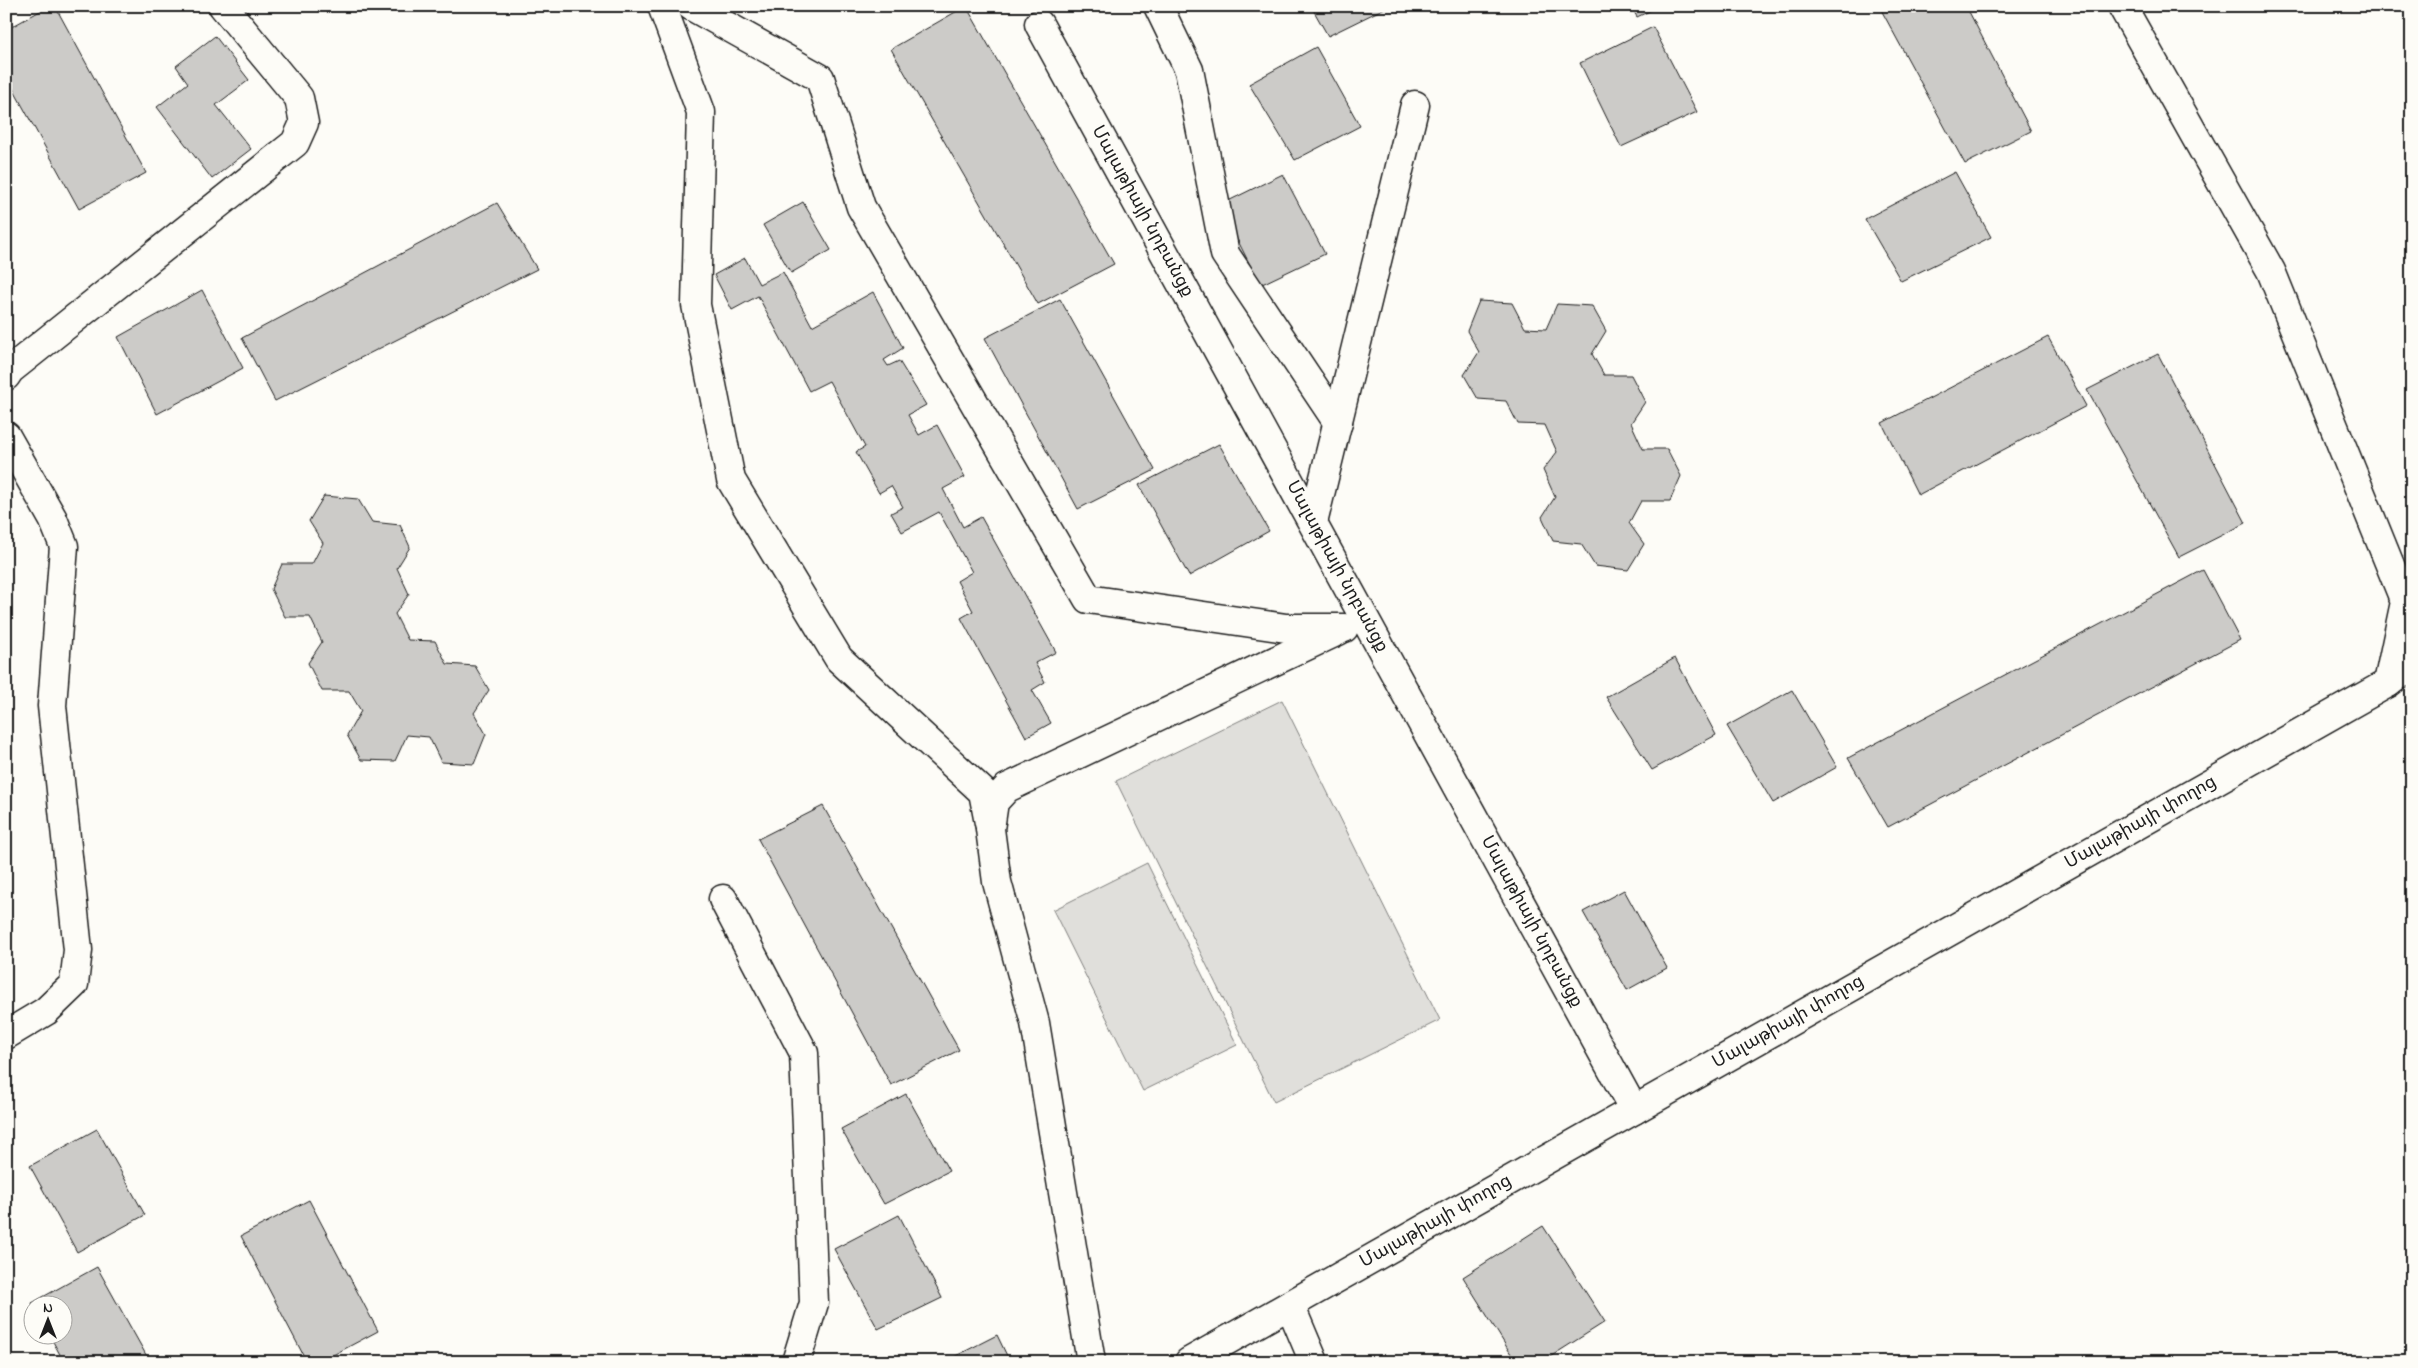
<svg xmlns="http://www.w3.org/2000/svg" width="2418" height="1368" font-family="'Indie Flower','Noto Sans Armenian',sans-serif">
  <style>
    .green { fill: #e0dfdb; stroke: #7e7e7c }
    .building { fill: #cccbc8; stroke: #1c1c1c }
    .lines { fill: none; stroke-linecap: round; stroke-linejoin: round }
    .minor-casing { stroke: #1c1c1c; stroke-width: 31 }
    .minor { stroke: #fdfcf7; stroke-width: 28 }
    .labels { text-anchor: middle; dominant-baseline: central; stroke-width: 4; stroke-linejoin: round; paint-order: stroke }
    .street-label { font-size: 18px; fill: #1c1c1c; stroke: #fdfcf7 }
  </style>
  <rect width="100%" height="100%" fill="#fdfcf7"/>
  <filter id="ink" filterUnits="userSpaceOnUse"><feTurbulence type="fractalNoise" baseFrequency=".02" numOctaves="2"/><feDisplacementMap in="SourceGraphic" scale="10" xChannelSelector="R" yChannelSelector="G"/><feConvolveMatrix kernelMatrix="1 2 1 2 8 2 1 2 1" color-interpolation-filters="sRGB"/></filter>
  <g filter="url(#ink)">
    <g class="green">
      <polygon points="1282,700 1440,1020 1274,1102 1116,781"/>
      <polygon points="1147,863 1237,1045 1143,1091 1053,910"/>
    </g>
    <g class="building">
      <polygon points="49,6 55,6 146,173 79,209 6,76 6,30"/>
      <polygon points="966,6 1114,264 1038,304 891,49"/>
      <polygon points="1311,6 1389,6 1328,36"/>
      <polygon points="1631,6 1660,6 1637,17"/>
      <polygon points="1879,6 1966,6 2031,131 1965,164"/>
      <polygon points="1653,27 1697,112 1621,147 1580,63"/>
      <polygon points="215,36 249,80 216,105 251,149 212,179 157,107 188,83 176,66"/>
      <polygon points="1316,47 1360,126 1295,160 1249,84"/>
      <polygon points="1955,172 1991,237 1901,281 1865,219"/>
      <polygon points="1283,174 1325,254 1260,285 1220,205"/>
      <polygon points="803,202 831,250 791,273 763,225"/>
      <polygon points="497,203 537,269 275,401 242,338"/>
      <polygon points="745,258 759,284 783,272 812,326 873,292 903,348 884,360 888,366 899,361 926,405 908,415 919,435 937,425 965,477 943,489 963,527 981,517 1056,652 1035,663 1045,682 1032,690 1051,723 1026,737 961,618 973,611 957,581 972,572 939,512 902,532 891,513 903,507 891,486 879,493 856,452 865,447 829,381 809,391 758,296 732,310 714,275"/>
      <polygon points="202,290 243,368 157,414 118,337"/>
      <polygon points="1060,299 1155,470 1078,509 985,338"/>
      <polygon points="1479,301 1512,303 1525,328 1546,329 1557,304 1592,306 1606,331 1592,354 1604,375 1631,375 1645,402 1631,423 1643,449 1667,449 1681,476 1670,501 1641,501 1629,523 1644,544 1628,570 1595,566 1581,544 1553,541 1542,517 1555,497 1543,470 1557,452 1545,425 1518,424 1506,401 1478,399 1464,375 1479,352 1467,331"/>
      <polygon points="2048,337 2086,406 1918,495 1882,423"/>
      <polygon points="2158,354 2246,523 2179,557 2087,390"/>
      <polygon points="1219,444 1269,531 1189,576 1139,485"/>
      <polygon points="324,496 358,499 372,522 400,525 410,547 397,568 409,594 395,614 408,640 435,641 447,664 475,666 489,690 474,713 486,734 474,764 441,762 429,737 407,735 395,761 361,760 347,735 361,711 349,691 322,691 308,663 322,642 310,617 285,617 271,589 282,564 312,564 323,543 309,521"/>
      <polygon points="2203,570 2240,640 1888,827 1848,758"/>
      <polygon points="1675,658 1716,735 1652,770 1606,697"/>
      <polygon points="1792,690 1837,767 1773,803 1727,726"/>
      <polygon points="823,806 959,1050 891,1085 758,839"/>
      <polygon points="1624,890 1667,968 1627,990 1583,912"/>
      <polygon points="906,1094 949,1171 884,1204 841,1129"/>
      <polygon points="97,1129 145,1215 77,1252 30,1166"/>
      <polygon points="309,1200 378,1331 320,1362 307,1362 241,1236"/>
      <polygon points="899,1215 942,1298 878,1329 834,1249"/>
      <polygon points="1543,1226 1605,1322 1542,1362 1516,1362 1463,1277"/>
      <polygon points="97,1267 150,1362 64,1362 50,1336 62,1336 62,1306 33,1306 32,1303"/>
      <polygon points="997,1335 1010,1362 944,1362"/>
    </g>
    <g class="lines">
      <g class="minor-casing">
        <g id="minor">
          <polyline points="662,6 701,112 696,305 731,480 839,659 983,792 989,823"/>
          <polyline points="691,6 820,78 861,207 1088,599 1286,628 1344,628"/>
          <polyline points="1158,6 1189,70 1225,254 1338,423"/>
          <polyline points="2122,6 2271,271 2405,602 2388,683"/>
          <path id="s1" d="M1039,24L1634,1110"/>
          <polyline points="6,376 10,370 295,143 304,123 299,98 223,6"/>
          <polyline points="6,436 53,519 64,546 52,706 78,950 74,984 46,1011 6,1035"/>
          <polyline points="1313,523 1415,105"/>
          <polyline points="723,899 804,1053 814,1303 796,1362"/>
          <polyline points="1290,1305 1314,1362"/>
          <polyline points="1091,1362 1035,1023 997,882 990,829 994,802 1007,788 1338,631"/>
          <path id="s2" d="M1189,1362L2388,683L2412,665"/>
        </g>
      </g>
      <use href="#minor" class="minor"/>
    </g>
  </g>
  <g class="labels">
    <g class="street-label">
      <text stroke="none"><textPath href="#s1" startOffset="214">Մալաթիայի նրբանցք</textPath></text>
      <text stroke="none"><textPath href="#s1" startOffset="619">Մալաթիայի նրբանցք</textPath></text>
      <text stroke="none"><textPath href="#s2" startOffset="1094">Մալաթիայի փողոց</textPath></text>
      <text stroke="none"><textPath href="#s1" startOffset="1024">Մալաթիայի նրբանցք</textPath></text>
      <text stroke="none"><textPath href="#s2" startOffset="689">Մալաթիայի փողոց</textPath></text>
      <text stroke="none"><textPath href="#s2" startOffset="284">Մալաթիայի փողոց</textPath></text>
    </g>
  </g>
  <rect width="2418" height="1368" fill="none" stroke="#fdfcf7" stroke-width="25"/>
  <rect x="12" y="12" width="2393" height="1343" fill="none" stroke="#1c1c1c" stroke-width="2" filter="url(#ink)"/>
  <g transform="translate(48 1320)"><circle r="24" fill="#fdfcf7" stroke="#a3a29f"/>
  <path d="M0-4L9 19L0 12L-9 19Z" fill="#1c1c1c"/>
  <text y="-8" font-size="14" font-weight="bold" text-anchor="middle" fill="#1c1c1c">N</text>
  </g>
</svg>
